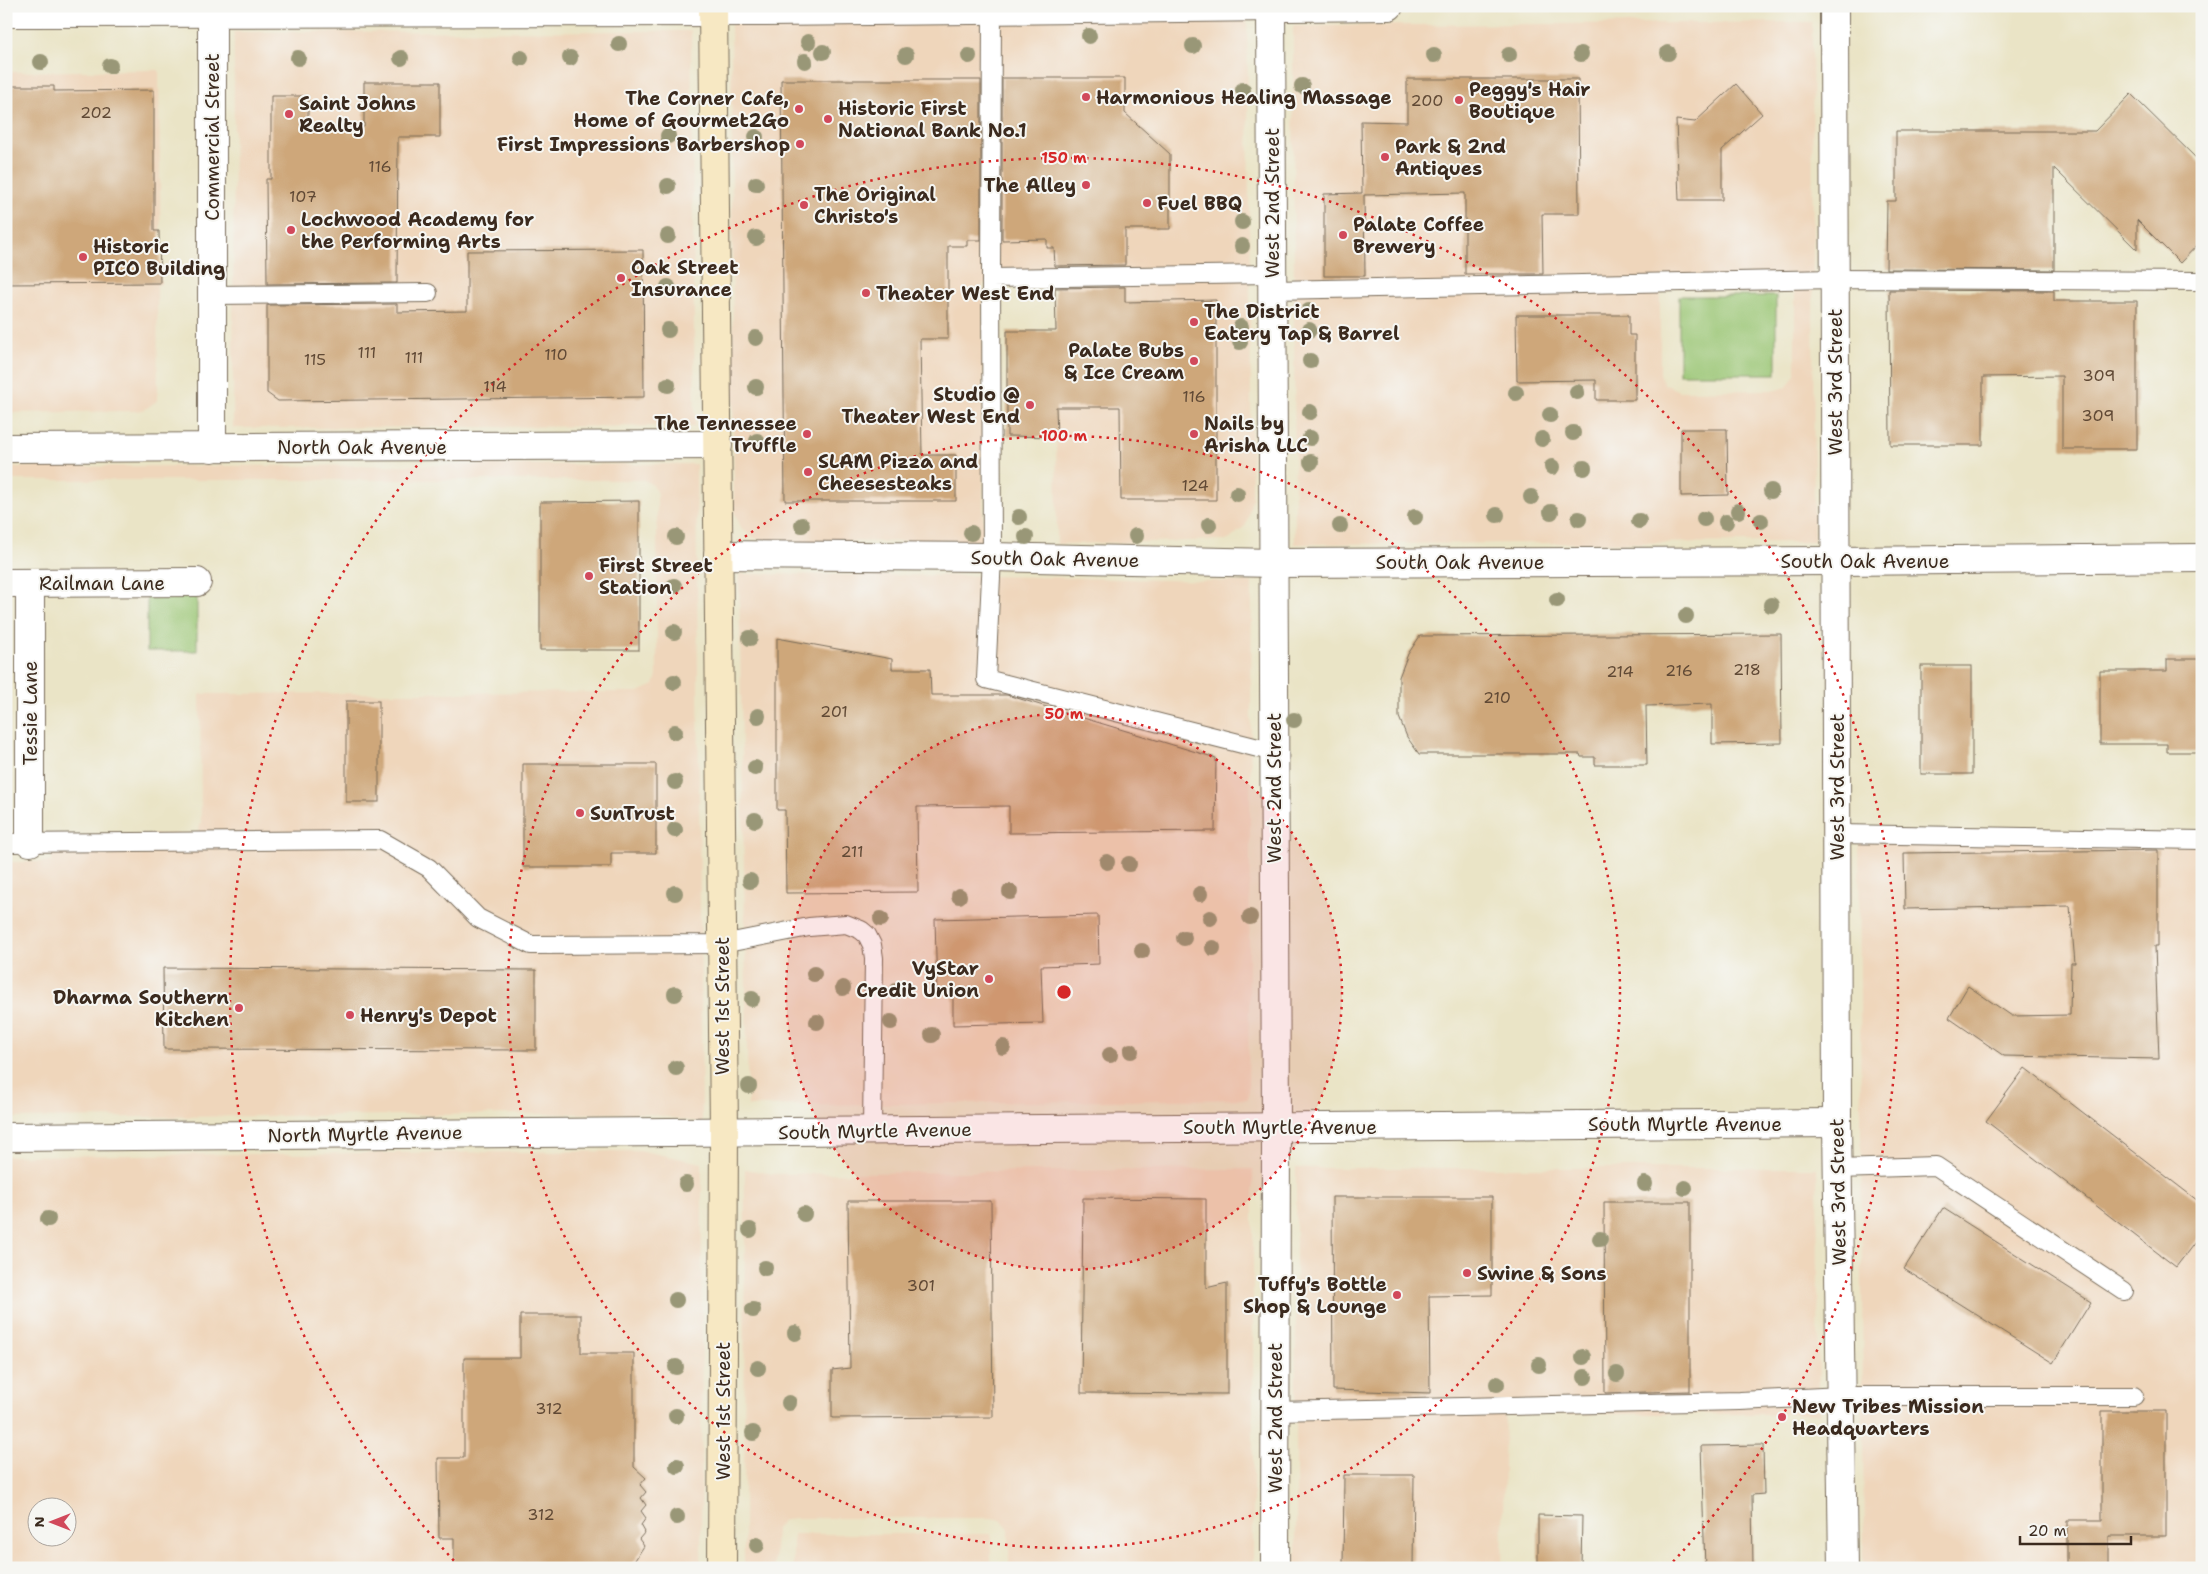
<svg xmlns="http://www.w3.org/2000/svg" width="2208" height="1574" font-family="'Shantell Sans',sans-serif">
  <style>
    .built { fill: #efd6bb; fill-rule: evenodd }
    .green { fill: #99c572; stroke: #6a7848 }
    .building { fill: #cea77a }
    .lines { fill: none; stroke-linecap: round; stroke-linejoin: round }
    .service-casing { stroke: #786b59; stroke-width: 20 }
    .minor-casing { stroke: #786b59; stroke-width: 30 }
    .tertiary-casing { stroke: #786b59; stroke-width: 30 }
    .secondary-casing { stroke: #786b59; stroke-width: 30 }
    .service { stroke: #fff; stroke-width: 18 }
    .minor { stroke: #fff; stroke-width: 28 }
    .tertiary { stroke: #fff; stroke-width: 28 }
    .secondary { stroke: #f7e8c3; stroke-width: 28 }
    .tree { fill: #999777 }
    .ring { fill: none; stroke: #d62828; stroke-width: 2.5; stroke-dasharray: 2.5 5 }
    .poi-dot { fill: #d1495b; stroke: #f6f6f2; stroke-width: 2 }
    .labels { text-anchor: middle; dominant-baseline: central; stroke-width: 4; stroke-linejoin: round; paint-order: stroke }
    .number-label { font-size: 16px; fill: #604935 }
    .poi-label { font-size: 19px; font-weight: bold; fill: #3b2a1e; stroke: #f6f6f2; text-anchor: start }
    .street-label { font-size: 19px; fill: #3b2a1e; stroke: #f6f6f2 }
    .centre { fill: #d62828; stroke: #f6f6f2; stroke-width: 2.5 }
    .ring-label { font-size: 15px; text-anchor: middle; font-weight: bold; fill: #d62828; stroke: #f6f6f2; stroke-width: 4; stroke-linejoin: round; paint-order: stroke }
  </style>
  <rect width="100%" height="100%" fill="#f6f6f2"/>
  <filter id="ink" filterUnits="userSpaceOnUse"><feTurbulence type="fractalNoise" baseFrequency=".02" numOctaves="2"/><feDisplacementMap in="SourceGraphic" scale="10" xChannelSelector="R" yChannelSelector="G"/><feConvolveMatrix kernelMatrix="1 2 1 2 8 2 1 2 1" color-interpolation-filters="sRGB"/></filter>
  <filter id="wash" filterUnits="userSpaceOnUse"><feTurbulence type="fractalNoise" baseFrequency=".0096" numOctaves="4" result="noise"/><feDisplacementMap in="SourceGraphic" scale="20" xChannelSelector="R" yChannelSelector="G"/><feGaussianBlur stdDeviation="1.12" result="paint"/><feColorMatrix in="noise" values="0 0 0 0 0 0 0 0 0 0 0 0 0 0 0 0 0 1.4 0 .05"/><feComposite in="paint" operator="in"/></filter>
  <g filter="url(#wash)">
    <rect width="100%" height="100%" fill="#eae4c6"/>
    <g class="built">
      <polygon points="731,6 1247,6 1252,499 1246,525 1229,540 1057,544 1055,286 983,284 983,541 766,542 753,537 742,529 734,512"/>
      <path d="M1812,22L1814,542L1295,544L1293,26ZM1663,286H1791L1795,296V374L1787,387L1776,390L1679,391L1664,384L1660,374V296Z"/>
      <polygon points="691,31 695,426 233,428 234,32"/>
      <polygon points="159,70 161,284 157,285 158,400 144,410 136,411 6,413 6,72"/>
      <polygon points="696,464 702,1123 645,1113 6,1118 6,839 9,839 9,862 52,862 52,839 197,833 201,823 200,694 639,692 654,685 657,676 657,494 653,485 644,480 6,480 6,467"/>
      <polygon points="739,574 992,576 1252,582 1248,1099 748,1106"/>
      <polygon points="2202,838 2202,1568 1864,1568 1859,842"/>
      <path d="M643,1151L702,1163L701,1568H6V1156ZM38,1506H68V1536H38Z"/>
      <polygon points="1296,1168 1817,1168 1819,1414 1505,1414 1502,1568 1296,1568"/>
      <polygon points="745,1169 773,1174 1253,1169 1253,1568 1009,1568 1009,1529 1002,1520 991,1518 793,1518 782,1521 776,1529 774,1568 744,1568"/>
      <rect x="793" y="1534" width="198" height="34"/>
    </g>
    <g class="green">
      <rect x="1679" y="296" width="97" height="78"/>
      <rect x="147" y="588" width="50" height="63"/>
    </g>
    <g id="blocks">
      <g class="building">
        <polygon points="1002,78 1125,78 1125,113 1170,154 1170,229 1125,229 1125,265 1055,266 1054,248 1047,248 1047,239 1002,240"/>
        <polygon points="1407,79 1578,79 1579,214 1542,214 1543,274 1465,274 1465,193 1364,195 1365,276 1324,276 1324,194 1362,193 1361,121 1407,122"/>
        <polygon points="781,80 981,80 981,240 967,240 967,246 948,246 948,339 920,339 922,455 956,455 956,501 785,501"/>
        <polygon points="364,82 440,82 440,137 398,137 397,283 267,284 266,179 271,179 271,96 308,96 308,127 364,127"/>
        <polygon points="1736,84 1762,114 1722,150 1722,200 1679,200 1676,120 1695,122"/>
        <polygon points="6,86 54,86 54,91 154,90 154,231 159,231 160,283 6,284"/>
        <polygon points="2131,94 2202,164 2202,240 2180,263 2137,220 2137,250 2054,168 2054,270 1886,269 1887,201 1896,201 1896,131 2095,131"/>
        <polygon points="643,250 644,397 278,401 267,393 267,305 397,304 397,312 467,311 467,251"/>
        <polygon points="1125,287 1125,302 1216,300 1216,500 1121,500 1120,407 1056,407 1057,437 1007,436 1007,331 1056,331 1055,288"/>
        <polygon points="1889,290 2054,291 2054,301 2137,301 2137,449 2062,449 2062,376 1983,377 1983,445 1890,445"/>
        <polygon points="1516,315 1629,315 1629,335 1635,335 1635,400 1596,400 1596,380 1517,381"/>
        <polygon points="1681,429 1727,429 1728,495 1681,496"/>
        <polygon points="639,501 639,650 540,650 540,502"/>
        <polygon points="1781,634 1782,743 1712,744 1712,704 1646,706 1647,765 1595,765 1595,757 1581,757 1580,754 1419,754 1407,737 1399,717 1399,677 1408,654 1420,636"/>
        <polygon points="777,638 892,659 892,669 930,669 931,695 1007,695 1216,758 1215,831 1009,833 1009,806 917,807 918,892 786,893 785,810 777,810"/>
        <polygon points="2167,659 2202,659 2202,752 2167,752 2167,744 2100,744 2100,671 2167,671"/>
        <rect x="1921" y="666" width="51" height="108"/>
        <rect x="346" y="701" width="33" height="101"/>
        <polygon points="523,764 656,764 656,853 611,853 611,867 523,867"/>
        <polygon points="2158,850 2158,946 2155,946 2159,1059 2004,1056 1949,1018 1968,986 2012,1016 2070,1015 2071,963 2075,963 2070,906 1905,909 1904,853"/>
        <polygon points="1098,915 1099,964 1041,966 1043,1023 953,1025 953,993 937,994 935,919"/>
        <polygon points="163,968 536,970 536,1050 164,1049"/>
        <polygon points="2025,1068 2202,1204 2202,1233 2176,1267 1986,1121"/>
        <polygon points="1332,1197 1492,1197 1492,1295 1429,1296 1430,1393 1333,1390"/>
        <polygon points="1083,1198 1206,1199 1206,1288 1227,1283 1227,1394 1081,1393"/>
        <polygon points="848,1201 991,1201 993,1417 832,1418 832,1370 850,1368"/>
        <polygon points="1604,1202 1690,1202 1690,1391 1605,1393"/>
        <polygon points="1943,1208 2091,1302 2053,1363 1904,1269"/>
        <polygon points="520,1315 581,1315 581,1353 634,1353 634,1467 646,1478 640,1485 646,1492 641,1498 646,1505 641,1511 646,1518 641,1525 645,1532 639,1539 644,1546 630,1568 454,1568 454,1538 439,1538 438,1458 464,1458 464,1358 520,1358"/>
        <polygon points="2102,1411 2166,1411 2166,1536 2109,1536 2109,1568 2067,1568 2067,1520 2102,1520"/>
        <polygon points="1763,1445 1764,1494 1752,1495 1753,1568 1705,1568 1701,1446"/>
        <polygon points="1344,1475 1414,1475 1413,1568 1343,1568"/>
        <polygon points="1538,1515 1582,1516 1581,1568 1538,1568"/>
      </g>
    </g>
  </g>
  <g filter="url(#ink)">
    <use href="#blocks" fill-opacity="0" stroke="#786b59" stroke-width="1"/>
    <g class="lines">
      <g class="service-casing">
        <g id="service">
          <polyline points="1272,274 991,278 992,557 986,679 1274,752"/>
          <polyline points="991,278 992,6"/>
          <polyline points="1272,290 1835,279 2202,281"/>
          <polyline points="212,295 428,293"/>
          <polyline points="1837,834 2202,840"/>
          <polyline points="6,843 380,840 429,868 478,918 531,945 722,944 809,927 846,924 861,930 867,935 872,945 874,958 872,1130"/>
          <polyline points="1838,1169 1936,1166 2124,1291"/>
          <polyline points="1275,1411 1740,1401 1841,1396 2134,1396"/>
        </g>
      </g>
      <g class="minor-casing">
        <g id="minor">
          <polyline points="1836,561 2202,558"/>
          <polyline points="6,583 197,582"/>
          <polyline points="30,583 30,842"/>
        </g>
      </g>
      <g class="tertiary-casing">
        <g id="tertiary">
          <polyline points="1271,6 1276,1127 1275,1568"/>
          <polyline points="1834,6 1837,1123 1843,1568"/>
          <polyline points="6,13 766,12 1389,6"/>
          <polyline points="6,448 718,445"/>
          <polyline points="212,448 212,6"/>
          <polyline points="718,555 992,557 1274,563 1836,561"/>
          <polyline points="6,1137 1837,1123"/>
        </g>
      </g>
      <g class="secondary-casing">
        <polyline id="secondary" points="713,6 724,1132 722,1568"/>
      </g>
      <use href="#service" class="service"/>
      <use href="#minor" class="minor"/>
      <use href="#tertiary" class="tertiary"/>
      <use href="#secondary" class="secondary"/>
    </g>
    <g class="tree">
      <circle cx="1089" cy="36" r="8"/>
      <circle cx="808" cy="42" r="8"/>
      <circle cx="619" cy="44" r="8"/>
      <circle cx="1193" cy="46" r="8"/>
      <circle cx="823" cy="52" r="8"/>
      <circle cx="1668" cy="53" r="8"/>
      <circle cx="1581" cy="54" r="8"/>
      <circle cx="906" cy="55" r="8"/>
      <circle cx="1434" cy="55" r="8"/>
      <circle cx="1509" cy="55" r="8"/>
      <circle cx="969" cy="56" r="8"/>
      <circle cx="298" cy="58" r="8"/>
      <circle cx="401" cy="58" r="8"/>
      <circle cx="521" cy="58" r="8"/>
      <circle cx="570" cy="58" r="8"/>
      <circle cx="805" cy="61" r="8"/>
      <circle cx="41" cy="62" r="8"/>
      <circle cx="110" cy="66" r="8"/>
      <circle cx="1302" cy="86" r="8"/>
      <circle cx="1243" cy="90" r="8"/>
      <circle cx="668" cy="136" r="8"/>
      <circle cx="756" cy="137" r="8"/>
      <circle cx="756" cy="184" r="8"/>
      <circle cx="668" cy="186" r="8"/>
      <circle cx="1242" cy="222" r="8"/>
      <circle cx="668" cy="236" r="8"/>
      <circle cx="756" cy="238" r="8"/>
      <circle cx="1242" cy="246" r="8"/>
      <circle cx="668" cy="287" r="8"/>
      <circle cx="1309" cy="311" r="8"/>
      <circle cx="1241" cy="327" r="8"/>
      <circle cx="668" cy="330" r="8"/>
      <circle cx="1309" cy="330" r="8"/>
      <circle cx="756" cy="338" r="8"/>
      <circle cx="1240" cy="342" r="8"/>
      <circle cx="1310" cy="361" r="8"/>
      <circle cx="668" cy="385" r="8"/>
      <circle cx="756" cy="387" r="8"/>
      <circle cx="1577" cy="392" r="8"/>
      <circle cx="1516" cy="393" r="8"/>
      <circle cx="1310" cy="412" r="8"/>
      <circle cx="1550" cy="415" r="8"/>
      <circle cx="1573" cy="433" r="8"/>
      <circle cx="1310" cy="438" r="8"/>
      <circle cx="1542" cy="439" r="8"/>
      <circle cx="757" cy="441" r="8"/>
      <circle cx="1311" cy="462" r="8"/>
      <circle cx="1552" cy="467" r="8"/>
      <circle cx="1584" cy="468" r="8"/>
      <circle cx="1771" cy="491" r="8"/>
      <circle cx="1237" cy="494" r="8"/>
      <circle cx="1531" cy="497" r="8"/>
      <circle cx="1738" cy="511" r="8"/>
      <circle cx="1551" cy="512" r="8"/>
      <circle cx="1497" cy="515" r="8"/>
      <circle cx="1019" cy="517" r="8"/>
      <circle cx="1415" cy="517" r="8"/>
      <circle cx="1579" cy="519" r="8"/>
      <circle cx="1704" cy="519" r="8"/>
      <circle cx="1639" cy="521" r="8"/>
      <circle cx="1761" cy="521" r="8"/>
      <circle cx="1726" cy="522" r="8"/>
      <circle cx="802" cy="525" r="8"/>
      <circle cx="1209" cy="525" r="8"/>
      <circle cx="1340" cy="526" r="8"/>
      <circle cx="971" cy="533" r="8"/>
      <circle cx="1136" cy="536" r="8"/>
      <circle cx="676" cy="537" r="8"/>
      <circle cx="1026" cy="537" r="8"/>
      <circle cx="674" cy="586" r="8"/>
      <circle cx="1557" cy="600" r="8"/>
      <circle cx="1771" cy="605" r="8"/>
      <circle cx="1686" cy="616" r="8"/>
      <circle cx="674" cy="632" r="8"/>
      <circle cx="750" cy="638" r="8"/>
      <circle cx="674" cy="682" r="8"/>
      <circle cx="758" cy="716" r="8"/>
      <circle cx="1294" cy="720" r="8"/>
      <circle cx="675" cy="732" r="8"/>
      <circle cx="755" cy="768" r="8"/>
      <circle cx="675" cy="782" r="8"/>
      <circle cx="755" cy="820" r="8"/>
      <circle cx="675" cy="830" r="8"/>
      <circle cx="1107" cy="862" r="8"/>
      <circle cx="1129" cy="864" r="8"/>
      <circle cx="750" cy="881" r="8"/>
      <circle cx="1010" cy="892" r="8"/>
      <circle cx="675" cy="893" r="8"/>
      <circle cx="1200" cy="894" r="8"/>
      <circle cx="959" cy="896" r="8"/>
      <circle cx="1250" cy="917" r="8"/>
      <circle cx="1210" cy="918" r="8"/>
      <circle cx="881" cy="919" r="8"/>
      <circle cx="1184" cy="938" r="8"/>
      <circle cx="1213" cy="948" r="8"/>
      <circle cx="1142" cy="951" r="8"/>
      <circle cx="814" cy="974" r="8"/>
      <circle cx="843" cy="988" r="8"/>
      <circle cx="898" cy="990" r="8"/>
      <circle cx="675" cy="994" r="8"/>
      <circle cx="752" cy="999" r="8"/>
      <circle cx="817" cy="1022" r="8"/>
      <circle cx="891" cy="1022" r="8"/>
      <circle cx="932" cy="1035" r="8"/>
      <circle cx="1003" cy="1047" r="8"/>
      <circle cx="1131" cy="1051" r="8"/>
      <circle cx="1110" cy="1055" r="8"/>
      <circle cx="676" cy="1068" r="8"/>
      <circle cx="749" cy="1086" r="8"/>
      <circle cx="686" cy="1184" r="8"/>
      <circle cx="1645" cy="1184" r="8"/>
      <circle cx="1685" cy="1188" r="8"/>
      <circle cx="804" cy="1214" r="8"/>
      <circle cx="48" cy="1219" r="8"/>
      <circle cx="750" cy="1230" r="8"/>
      <circle cx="1600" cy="1239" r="8"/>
      <circle cx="765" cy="1268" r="8"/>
      <circle cx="676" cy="1300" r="8"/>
      <circle cx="753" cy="1310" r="8"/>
      <circle cx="795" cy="1333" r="8"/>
      <circle cx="1583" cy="1357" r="8"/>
      <circle cx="1539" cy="1365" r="8"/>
      <circle cx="676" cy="1367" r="8"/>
      <circle cx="758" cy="1368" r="8"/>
      <circle cx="1617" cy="1374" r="8"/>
      <circle cx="1585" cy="1377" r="8"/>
      <circle cx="1497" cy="1384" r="8"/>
      <circle cx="789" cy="1403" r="8"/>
      <circle cx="676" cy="1416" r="8"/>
      <circle cx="753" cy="1433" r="8"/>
      <circle cx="677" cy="1466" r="8"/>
      <circle cx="677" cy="1517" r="8"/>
      <circle cx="757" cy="1545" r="8"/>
    </g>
  </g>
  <circle cx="1064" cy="992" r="278" fill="#d62828" fill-opacity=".12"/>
  <g class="ring">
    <circle cx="1064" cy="992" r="278"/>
    <circle cx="1064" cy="992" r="556"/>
    <path d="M459 1566A834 834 0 1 1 1669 1566"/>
  </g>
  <g class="poi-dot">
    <circle cx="1086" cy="97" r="5"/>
    <circle cx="1459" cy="100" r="5"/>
    <circle cx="799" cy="109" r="5"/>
    <circle cx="289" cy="114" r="5"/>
    <circle cx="828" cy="119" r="5"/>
    <circle cx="800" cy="144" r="5"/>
    <circle cx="1385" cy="157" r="5"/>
    <circle cx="1086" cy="185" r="5"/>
    <circle cx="1147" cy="203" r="5"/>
    <circle cx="804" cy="205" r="5"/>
    <circle cx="291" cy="230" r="5"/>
    <circle cx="1343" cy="235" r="5"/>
    <circle cx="83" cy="257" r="5"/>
    <circle cx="621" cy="278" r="5"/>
    <circle cx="866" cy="293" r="5"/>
    <circle cx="1194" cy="322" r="5"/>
    <circle cx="1194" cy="361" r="5"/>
    <circle cx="1030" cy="405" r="5"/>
    <circle cx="807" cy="434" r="5"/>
    <circle cx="1194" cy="434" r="5"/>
    <circle cx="808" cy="472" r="5"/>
    <circle cx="589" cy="576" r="5"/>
    <circle cx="580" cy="813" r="5"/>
    <circle cx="989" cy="979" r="5"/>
    <circle cx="239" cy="1008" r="5"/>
    <circle cx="350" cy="1015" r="5"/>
    <circle cx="1467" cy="1273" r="5"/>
    <circle cx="1397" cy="1295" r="5"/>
    <circle cx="1782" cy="1417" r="5"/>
  </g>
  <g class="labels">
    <g class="number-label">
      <text x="1427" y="100">200</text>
      <text x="96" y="112">202</text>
      <text x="380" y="166">116</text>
      <text x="303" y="196">107</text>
      <text x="367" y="352">111</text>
      <text x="556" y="354">110</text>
      <text x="414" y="357">111</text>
      <text x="315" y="359">115</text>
      <text x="2099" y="375">309</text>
      <text x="495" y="386">114</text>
      <text x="1194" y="396">116</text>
      <text x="2098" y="415">309</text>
      <text x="1195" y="485">124</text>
      <text x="1747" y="669">218</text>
      <text x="1679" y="670">216</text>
      <text x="1620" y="671">214</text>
      <text x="1497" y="697">210</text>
      <text x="834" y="711">201</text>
      <text x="852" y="851">211</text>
      <text x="921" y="1285">301</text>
      <text x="549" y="1408">312</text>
      <text x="541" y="1514">312</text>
    </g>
    <g class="poi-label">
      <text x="1469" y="89">Peggy's Hair<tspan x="1469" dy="22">Boutique</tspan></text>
      <text x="1096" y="97">Harmonious Healing Massage</text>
      <text x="789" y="98" text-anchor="end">The Corner Cafe,<tspan x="789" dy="22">Home of Gourmet2Go</tspan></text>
      <text x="299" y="103">Saint Johns<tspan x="299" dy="22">Realty</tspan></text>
      <text x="838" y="108">Historic First<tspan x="838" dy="22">National Bank No.1</tspan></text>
      <text x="790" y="144" text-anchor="end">First Impressions Barbershop</text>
      <text x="1395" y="146">Park &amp; 2nd<tspan x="1395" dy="22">Antiques</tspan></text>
      <text x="1076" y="185" text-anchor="end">The Alley</text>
      <text x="814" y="194">The Original<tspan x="814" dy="22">Christo's</tspan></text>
      <text x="1157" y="203">Fuel BBQ</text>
      <text x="301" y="219">Lochwood Academy for<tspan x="301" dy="22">the Performing Arts</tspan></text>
      <text x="1353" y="224">Palate Coffee<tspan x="1353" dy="22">Brewery</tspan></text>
      <text x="93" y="246">Historic<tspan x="93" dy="22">PICO Building</tspan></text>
      <text x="631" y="267">Oak Street<tspan x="631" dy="22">Insurance</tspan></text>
      <text x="876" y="293">Theater West End</text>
      <text x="1204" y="311">The District<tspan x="1204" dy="22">Eatery Tap &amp; Barrel</tspan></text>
      <text x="1184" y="350" text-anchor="end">Palate Bubs<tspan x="1184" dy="22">&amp; Ice Cream</tspan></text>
      <text x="1020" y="394" text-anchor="end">Studio @<tspan x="1020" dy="22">Theater West End</tspan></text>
      <text x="797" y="423" text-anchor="end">The Tennessee<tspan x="797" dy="22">Truffle</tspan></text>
      <text x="1204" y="423">Nails by<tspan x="1204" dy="22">Arisha LLC</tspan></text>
      <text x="818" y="461">SLAM Pizza and<tspan x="818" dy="22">Cheesesteaks</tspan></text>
      <text x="599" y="565">First Street<tspan x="599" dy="22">Station</tspan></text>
      <text x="590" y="813">SunTrust</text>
      <text x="979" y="968" text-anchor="end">VyStar<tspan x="979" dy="22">Credit Union</tspan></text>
      <text x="229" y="997" text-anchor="end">Dharma Southern<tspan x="229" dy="22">Kitchen</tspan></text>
      <text x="360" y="1015">Henry's Depot</text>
      <text x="1477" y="1273">Swine &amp; Sons</text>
      <text x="1387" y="1284" text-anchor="end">Tuffy's Bottle<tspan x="1387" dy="22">Shop &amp; Lounge</tspan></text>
      <text x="1792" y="1406">New Tribes Mission<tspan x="1792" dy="22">Headquarters</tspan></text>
    </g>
    <g class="street-label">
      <text transform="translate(212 137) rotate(-90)">Commercial Street</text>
      <text transform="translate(1272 203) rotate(-90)">West 2nd Street</text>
      <text transform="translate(1835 382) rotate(-90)">West 3rd Street</text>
      <text x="362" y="447">North Oak Avenue</text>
      <text transform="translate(1055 559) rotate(1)">South Oak Avenue</text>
      <text x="1865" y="561">South Oak Avenue</text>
      <text x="1460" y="562">South Oak Avenue</text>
      <text x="102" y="583">Railman Lane</text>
      <text transform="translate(30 713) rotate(-90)">Tessie Lane</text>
      <text transform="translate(1837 787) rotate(-90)">West 3rd Street</text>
      <text transform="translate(1274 788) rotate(-90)">West 2nd Street</text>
      <text transform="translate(722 1006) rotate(-90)">West 1st Street</text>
      <text x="1685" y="1124">South Myrtle Avenue</text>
      <text x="1280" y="1127">South Myrtle Avenue</text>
      <text transform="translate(875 1131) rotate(-1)">South Myrtle Avenue</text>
      <text transform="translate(365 1134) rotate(-1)">North Myrtle Avenue</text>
      <text transform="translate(1838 1192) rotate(-91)">West 3rd Street</text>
      <text transform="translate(723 1411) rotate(-90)">West 1st Street</text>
      <text transform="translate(1275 1418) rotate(-90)">West 2nd Street</text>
    </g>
  </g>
  <circle cx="1064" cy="992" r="8" class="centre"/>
  <g class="ring-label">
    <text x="1064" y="163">150 m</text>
    <text x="1064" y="441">100 m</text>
    <text x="1064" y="719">50 m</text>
  </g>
  <rect width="2208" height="1574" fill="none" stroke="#f6f6f2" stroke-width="25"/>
  <g transform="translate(52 1522) rotate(270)"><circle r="24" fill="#f6f6f2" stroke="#aba49d"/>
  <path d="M0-4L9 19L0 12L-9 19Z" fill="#d1495b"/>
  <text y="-8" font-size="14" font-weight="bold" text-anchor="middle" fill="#3b2a1e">N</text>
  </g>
  <path d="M2020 1536v8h111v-8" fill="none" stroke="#3b2a1e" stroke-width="2.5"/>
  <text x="2028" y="1536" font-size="15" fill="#3b2a1e" stroke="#f6f6f2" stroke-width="4" paint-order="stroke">20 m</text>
</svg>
